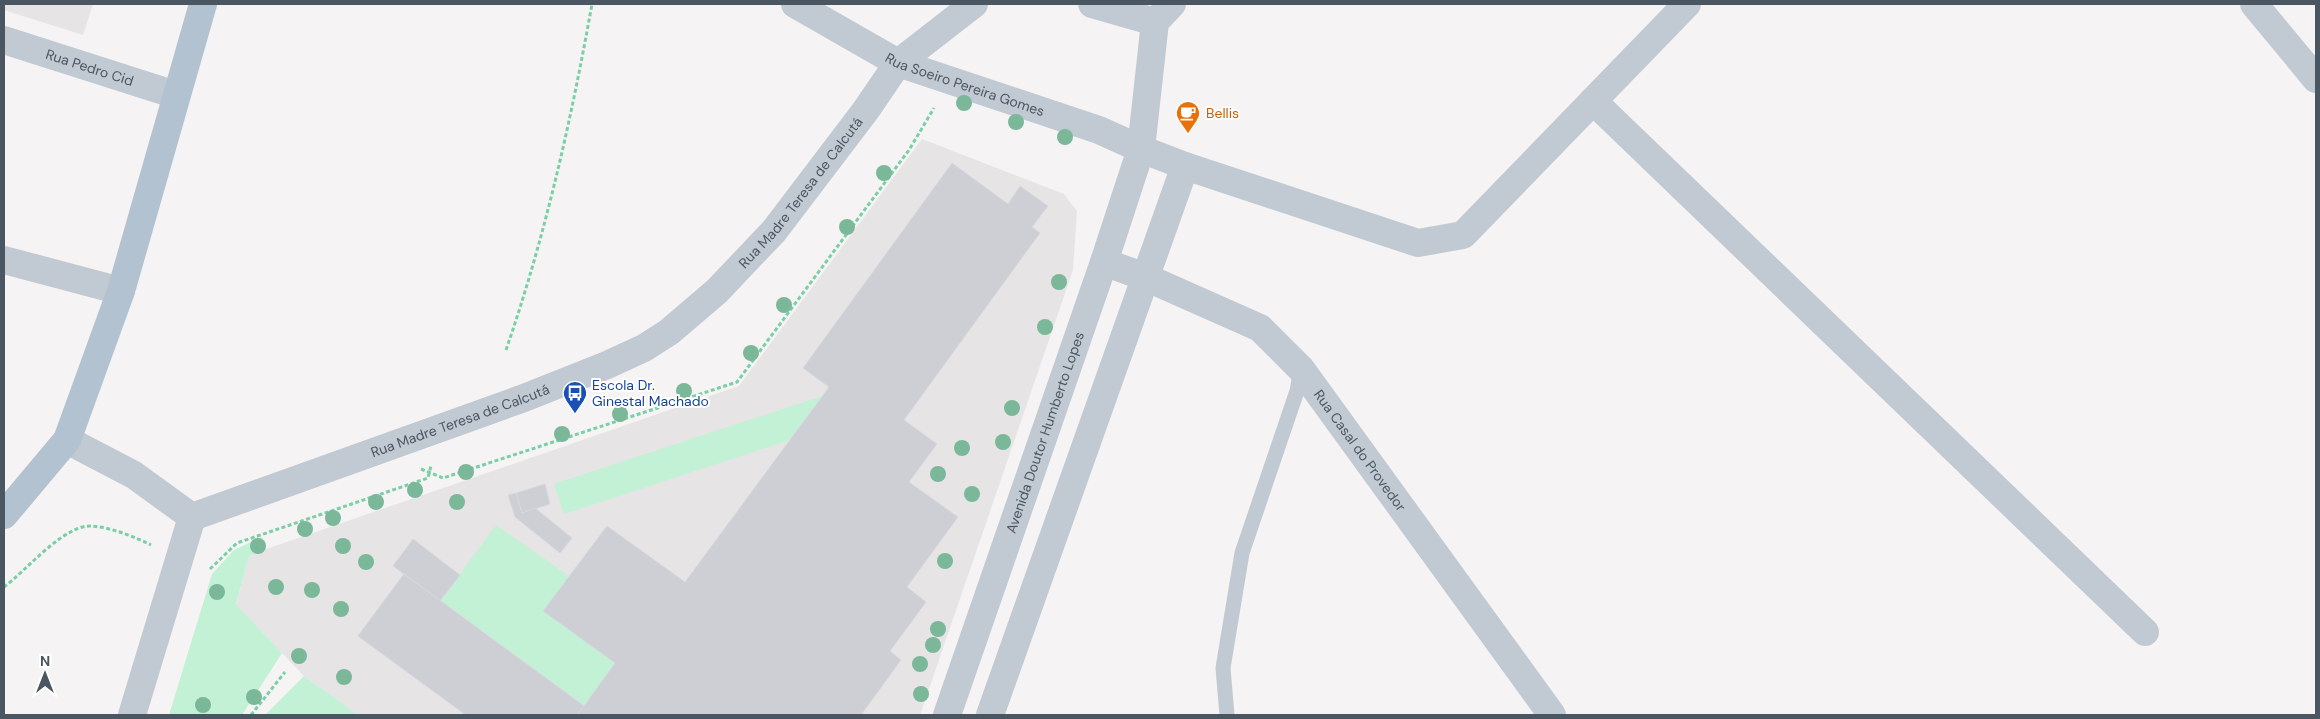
<svg xmlns="http://www.w3.org/2000/svg" width="2320" height="719" font-family="'DM Sans',sans-serif">
  <style>
    .education { fill: #e6e4e5 }
    .green { fill: #c3f1d5 }
    .building { fill: #cdcfd5; stroke: #d7d9de }
    .lines { fill: none; stroke-linecap: round; stroke-linejoin: round }
    .path { stroke: #7ad0a6; stroke-width: 3; stroke-dasharray: 4 2.5; stroke-linecap: butt }
    .service { stroke: #c1cad2; stroke-width: 15 }
    .minor { stroke: #c1cad2; stroke-width: 28 }
    .tertiary { stroke: #c1cad2; stroke-width: 28 }
    .primary { stroke: #b3c2d1; stroke-width: 28 }
    .tree { fill: #7bb799 }
    .labels { text-anchor: middle; dominant-baseline: central; stroke-width: 4; stroke-linejoin: round; paint-order: stroke }
    .street-label { font-size: 14px; fill: #4a5661; stroke: #fff }
    .food-label { font-size: 14px; fill: #c56008; stroke: #fff; text-anchor: start }
    .transit-label { font-size: 14px; fill: #164399; stroke: #fff; text-anchor: start }
  </style>
  <rect width="100%" height="100%" fill="#f5f3f3"/>
  <g class="education">
    <polygon points="4,4 93,4 83,35 4,10"/>
    <polygon points="922,139 1064,194 1077,211 1073,270 920,715 358,715 304,676 236,605 249,555 739,386"/>
  </g>
  <g class="green">
    <polygon points="822,396 790,440 564,514 554,484"/>
    <polygon points="496,525 569,576 543,611 615,663 584,706 440,601"/>
    <polygon points="262,537 266,549 249,556 236,604 282,653 242,715 169,715 212,574 234,550"/>
    <polygon points="304,676 358,715 265,715"/>
  </g>
  <g class="building">
    <polygon points="952,163 1008,204 1020,186 1048,206 1032,227 1040,233 904,420 937,444 909,482 958,517 907,587 926,602 890,651 901,660 861,715 466,715 358,636 404,574 584,706 615,663 543,611 607,526 685,582 829,387 803,368"/>
    <polygon points="545,484 550,504 522,513 516,493"/>
    <polygon points="516,493 522,513 535,508 572,538 560,553 515,517 508,495"/>
    <polygon points="413,539 460,575 440,601 393,566"/>
    <polygon points="404,574 584,706 577,715 466,715 358,636"/>
  </g>
  <g class="lines">
    <g class="path">
      <path d="M506,350C545,237 571,121 592,4"/>
      <polyline points="421,469 443,478 737,382 909,150 934,108"/>
      <polyline points="210,569 237,543 428,478 431,466"/>
      <path d="M4,587C26,571 64,524 92,526C112,528 133,536 151,545"/>
      <polyline points="251,715 285,672"/>
    </g>
    <polyline class="service" points="1227,715 1223,668 1242,553 1297,391 1301,369"/>
    <g class="minor">
      <path id="s1" d="M795,4L898,63L1099,130L1141,149L1185,166L1418,243L1463,235L1687,4"/>
      <polyline points="1092,4 1155,22"/>
      <path id="s2" d="M4,40L176,95"/>
      <polyline points="1593,101 2145,632"/>
      <polyline points="4,260 121,291"/>
      <path id="s3" d="M1104,262L1145,277L1260,328L1301,369L1552,715"/>
      <path id="s4" d="M67,440L134,475L192,517L524,398L607,365L644,348L669,332L717,291L774,231L866,110L898,63L974,4"/>
      <polyline points="132,715 192,517"/>
      <path id="s5" d="M947,715L1104,262L1141,149L1155,22L1172,4"/>
      <polyline points="990,715 1185,166"/>
    </g>
    <polyline class="tertiary" points="2254,4 2316,79"/>
    <polyline class="primary" points="4,515 67,440 121,291 203,4"/>
  </g>
  <g class="tree">
    <circle cx="964" cy="103" r="8"/>
    <circle cx="1016" cy="122" r="8"/>
    <circle cx="1065" cy="137" r="8"/>
    <circle cx="884" cy="173" r="8"/>
    <circle cx="847" cy="227" r="8"/>
    <circle cx="1059" cy="282" r="8"/>
    <circle cx="784" cy="305" r="8"/>
    <circle cx="1045" cy="327" r="8"/>
    <circle cx="751" cy="353" r="8"/>
    <circle cx="684" cy="391" r="8"/>
    <circle cx="1012" cy="408" r="8"/>
    <circle cx="620" cy="414" r="8"/>
    <circle cx="562" cy="434" r="8"/>
    <circle cx="1003" cy="442" r="8"/>
    <circle cx="962" cy="448" r="8"/>
    <circle cx="466" cy="472" r="8"/>
    <circle cx="938" cy="474" r="8"/>
    <circle cx="415" cy="490" r="8"/>
    <circle cx="972" cy="494" r="8"/>
    <circle cx="376" cy="502" r="8"/>
    <circle cx="457" cy="502" r="8"/>
    <circle cx="333" cy="518" r="8"/>
    <circle cx="305" cy="529" r="8"/>
    <circle cx="258" cy="546" r="8"/>
    <circle cx="343" cy="546" r="8"/>
    <circle cx="945" cy="561" r="8"/>
    <circle cx="366" cy="562" r="8"/>
    <circle cx="276" cy="587" r="8"/>
    <circle cx="312" cy="590" r="8"/>
    <circle cx="217" cy="592" r="8"/>
    <circle cx="341" cy="609" r="8"/>
    <circle cx="938" cy="629" r="8"/>
    <circle cx="933" cy="645" r="8"/>
    <circle cx="299" cy="656" r="8"/>
    <circle cx="920" cy="664" r="8"/>
    <circle cx="344" cy="677" r="8"/>
    <circle cx="921" cy="694" r="8"/>
    <circle cx="254" cy="697" r="8"/>
    <circle cx="203" cy="705" r="8"/>
  </g>
  <defs>
    <g id="cafe-pin" transform="scale(1.25)"><path d="M0 17L-7.5 6A9.5 9.5 0 1 1 7.5 6Z" fill="#e8710a" stroke="#fff"/><path d="M-5.5-4.5H6V0H3Q3 3.5 0 3.5H-2.5Q-5.5 3.5-5.5 0ZM3-3.2v2h1.7v-2ZM-6 4.5H4V6H-6Z" fill="#fff"/></g>
    <g id="bus-pin" transform="scale(1.25)"><path d="M0 17L-7.5 6A9.5 9.5 0 1 1 7.5 6Z" fill="#1a4fb4" stroke="#fff"/><path d="M-5-6H5V4H4V6H2V4H-2V6H-4V4H-5ZM-3.5-4V0h7V-4ZM-3.5 1.2v1.5H-2V1.2ZM2 1.2v1.5H3.5V1.2Z" fill="#fff"/></g>
  </defs>
  <g fill-rule="evenodd">
    <use href="#cafe-pin" x="1188" y="113"/>
    <use href="#bus-pin" x="575" y="393"/>
  </g>
  <g class="labels">
    <g class="street-label">
      <text stroke="none"><textPath href="#s2" startOffset="90">Rua Pedro Cid</textPath></text>
      <text stroke="none"><textPath href="#s1" startOffset="189">Rua Soeiro Pereira Gomes</textPath></text>
      <text stroke="none"><textPath href="#s4" startOffset="852">Rua Madre Teresa de Calcutá</textPath></text>
      <text stroke="none"><textPath href="#s4" startOffset="432">Rua Madre Teresa de Calcutá</textPath></text>
      <text stroke="none"><textPath href="#s5" startOffset="299">Avenida Doutor Humberto Lopes</textPath></text>
      <text stroke="none"><textPath href="#s3" startOffset="328">Rua Casal do Provedor</textPath></text>
    </g>
    <g class="food-label">
      <text x="1206" y="113">Bellis</text>
    </g>
    <g class="transit-label">
      <text x="592" y="385">Escola Dr.<tspan x="592" dy="16">Ginestal Machado</tspan></text>
    </g>
  </g>
  <rect width="2320" height="719" fill="none" stroke="#4a5661" stroke-width="10"/>
  <g transform="translate(45 674)" stroke="#ffffff" stroke-width="4" paint-order="stroke">
  <path d="M0-4L9 19L0 12L-9 19Z" fill="#4a5661"/>
  <text y="-8" font-size="14" font-weight="bold" text-anchor="middle" fill="#4a5661">N</text>
  </g>
</svg>
